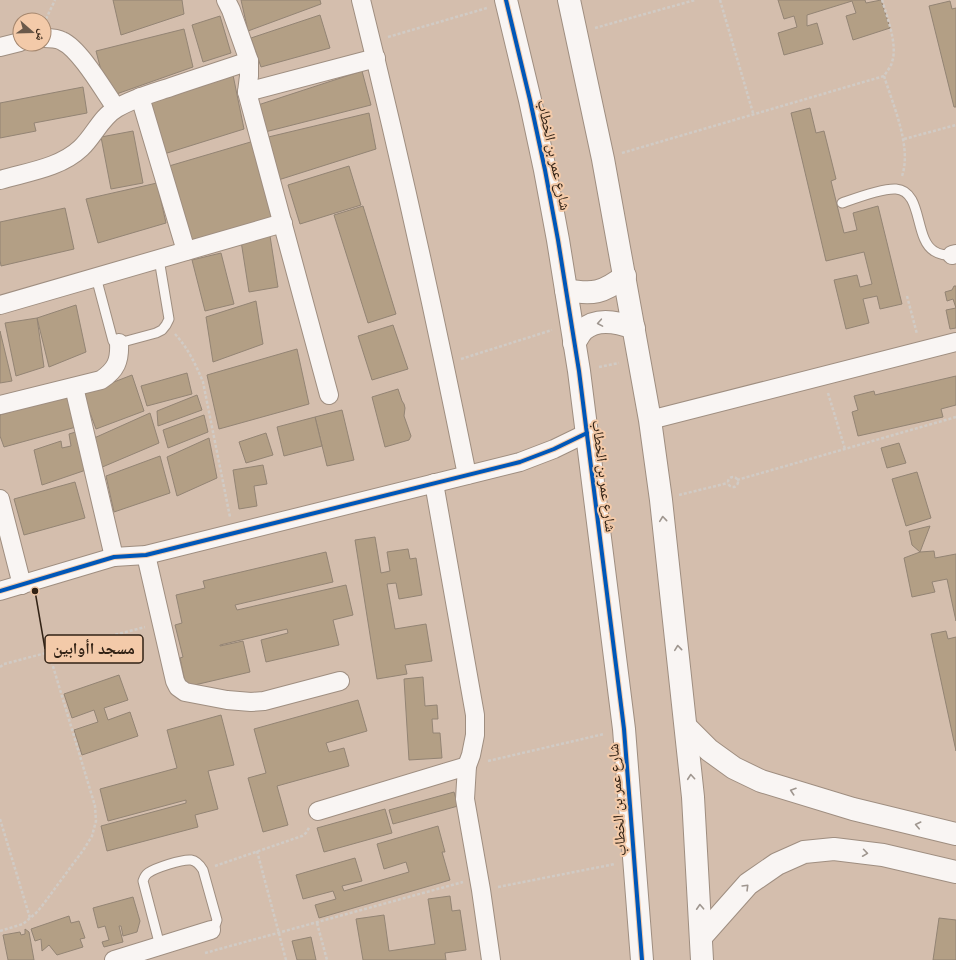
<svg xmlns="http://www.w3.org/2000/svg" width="956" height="960" font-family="Signika,'Noto Naskh Arabic',sans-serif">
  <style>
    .building { fill: #b39f85; stroke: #938474 }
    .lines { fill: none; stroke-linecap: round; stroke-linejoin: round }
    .service-casing { stroke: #9f8e80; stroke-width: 11 }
    .minor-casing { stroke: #9f8e80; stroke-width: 20 }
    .tertiary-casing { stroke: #9f8e80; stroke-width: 24 }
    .path { stroke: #d1cbc5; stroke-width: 2.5; stroke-dasharray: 3 2; stroke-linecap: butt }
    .service { stroke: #f9f5f3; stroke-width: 9 }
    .minor { stroke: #f9f5f3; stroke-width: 18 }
    .tertiary { stroke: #f9f5f3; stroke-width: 22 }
    .cycleway-casing { stroke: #f3caa9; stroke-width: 6 }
    .cycleway { stroke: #0057b8; stroke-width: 4 }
    .oneway { stroke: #9f968f }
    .labels { text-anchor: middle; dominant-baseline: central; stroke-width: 4; stroke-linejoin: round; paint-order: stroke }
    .street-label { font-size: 15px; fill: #312215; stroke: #f3caa9 }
    .leader { fill: none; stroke: #312215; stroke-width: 1.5 }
    .callout-dot { fill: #312215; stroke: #f3caa9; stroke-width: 1.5 }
    .callout { fill: #f3caa9; stroke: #312215; stroke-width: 1.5 }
    .callout-label { font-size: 16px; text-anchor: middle; font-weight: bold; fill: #312215 }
  </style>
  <rect width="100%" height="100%" fill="#d4bead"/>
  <g class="building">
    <polygon points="113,0 182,0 184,14 121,35"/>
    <polygon points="241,0 320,0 321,4 248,31"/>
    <polygon points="778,0 865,0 866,3 881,0 890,28 853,40 846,16 856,13 852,1 807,15 807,26 817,23 823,44 784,55 778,33 797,27 794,16 784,19"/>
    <polygon points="950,1 952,9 956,8 956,107 954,107 929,6"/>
    <polygon points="320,15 330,48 261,67 251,38"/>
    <polygon points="220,16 231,53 203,62 192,25"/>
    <polygon points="184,29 193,67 108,97 96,51"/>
    <polygon points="362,71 371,105 265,132 258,105"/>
    <polygon points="233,75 244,129 164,154 149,103"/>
    <polygon points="83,87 87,113 34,123 36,131 0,138 0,103"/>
    <polygon points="810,108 816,133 824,131 836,179 831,181 844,233 857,230 853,213 878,206 902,304 880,309 877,296 863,299 869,323 846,329 834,280 857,275 860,287 872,284 864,252 826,261 791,113"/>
    <polygon points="369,113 376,149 272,182 260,139"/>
    <polygon points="133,131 143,183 111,189 101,137"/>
    <polygon points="254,141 273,219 191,240 169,166"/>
    <polygon points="349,166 361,205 300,224 288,185"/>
    <polygon points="157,183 166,223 98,243 86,199"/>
    <polygon points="363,206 396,314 368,323 334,215"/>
    <polygon points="65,208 74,249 1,266 0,260 0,222"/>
    <polygon points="270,236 278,287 249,292 241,241"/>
    <polygon points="221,253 234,304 205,311 192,260"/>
    <polygon points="954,286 956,286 956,328 950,329 946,310 956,308 953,299 947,301 945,292 952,290"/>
    <polygon points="256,301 263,344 213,362 206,317"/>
    <polygon points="76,305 86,352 49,367 37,318"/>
    <polygon points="37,318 44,367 16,376 5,323"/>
    <polygon points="393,325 408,369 372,380 358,336"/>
    <polygon points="0,331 12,381 0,383"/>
    <polygon points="297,349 309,404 219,429 207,375"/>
    <polygon points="187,373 192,394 147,406 141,386"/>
    <polygon points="132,375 144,411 96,429 83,394"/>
    <polygon points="956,376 956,405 941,409 943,417 858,436 852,412 858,410 854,396 874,391 875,395"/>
    <polygon points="398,389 402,401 404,404 405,408 404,416 411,436 409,440 385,447 372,397"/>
    <polygon points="67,394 76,427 4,447 0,436 0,415"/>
    <polygon points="197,395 202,410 158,426 157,411"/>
    <polygon points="342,410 354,460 327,466 315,417"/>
    <polygon points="150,413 159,443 100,468 92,439"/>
    <polygon points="204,415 208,432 168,448 163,430"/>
    <polygon points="315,417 322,446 284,456 277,427"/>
    <polygon points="79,431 86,470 42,485 34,450 61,441 62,448 71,446 69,434"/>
    <polygon points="266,433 273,455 246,463 239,442"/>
    <polygon points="209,438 217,478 177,496 167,457"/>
    <polygon points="899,443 906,463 887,468 881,448"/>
    <polygon points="160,456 170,493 114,512 106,476"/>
    <polygon points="263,465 267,484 254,486 257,506 239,509 233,470"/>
    <polygon points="917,472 931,518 906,526 892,479"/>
    <polygon points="75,482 85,518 24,535 14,499"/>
    <polygon points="930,526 920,552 912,545 909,531"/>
    <polygon points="375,537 381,573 390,571 387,552 408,549 410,559 416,558 422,595 399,599 396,583 387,584 395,629 426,624 432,661 405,665 407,674 377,679 355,540"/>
    <polygon points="934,551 935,558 956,554 956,621 947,579 932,582 935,592 912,597 904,558 920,552"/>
    <polygon points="326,552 333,582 235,605 237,610 346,585 353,615 333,620 339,645 266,662 261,640 288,633 287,629 220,645 220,646 243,641 250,672 186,687 180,658 183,657 175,625 182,623 176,595 205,588 203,581"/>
    <polygon points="946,631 948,639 956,637 956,751 931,634"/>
    <polygon points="119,675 128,700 104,708 108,720 130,712 138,736 82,755 74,730 98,722 94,710 72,718 64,694"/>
    <polygon points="423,677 425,706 437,705 438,719 432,719 433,733 440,733 442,758 409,760 404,679"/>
    <polygon points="358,700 367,731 326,743 329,752 344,748 349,766 277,786 288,825 263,832 248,778 266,773 254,729"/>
    <polygon points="221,715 234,765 208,771 218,809 195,815 198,827 107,851 101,826 186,803 186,800 108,821 100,789 177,768 167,730"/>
    <polygon points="454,792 458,806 393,824 389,810"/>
    <polygon points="385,809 392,833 324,852 317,828"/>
    <polygon points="438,826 445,852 442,852 450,880 319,918 315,905 336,899 333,891 303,899 296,875 355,858 362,881 342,886 344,891 409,872 406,862 384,869 377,844"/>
    <polygon points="450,896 452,911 460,910 466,950 445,953 446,960 363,960 356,919 384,915 389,951 435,944 428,899"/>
    <polygon points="133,897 140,921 137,932 123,936 121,926 119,926 123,942 104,947 102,942 109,940 105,926 98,928 93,908"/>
    <polygon points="69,916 71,923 79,921 85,938 80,939 83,947 57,955 49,945 42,951 41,939 35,941 31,929"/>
    <polygon points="939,918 956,920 956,960 933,960"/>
    <polygon points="25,929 29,932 34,960 8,960 3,935 20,932 21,935 25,934"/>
    <polygon points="311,937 316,960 297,960 292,941"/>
  </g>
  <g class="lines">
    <g class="service-casing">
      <g id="service">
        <path d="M842,203C856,198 882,188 896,189C923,191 914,239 934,251C940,255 945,255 952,255"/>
        <polyline points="96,277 113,341 119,343 156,333 162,330 166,325 169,319 159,259"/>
        <path d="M160,946L143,881C144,878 145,875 148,873C155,868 182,859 191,860C197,861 200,865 203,870L217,920L215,926L211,930"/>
      </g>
    </g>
    <g class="minor-casing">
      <g id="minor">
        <polyline points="226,0 231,10 249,61 249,76 247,92 329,395"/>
        <path d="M361,0C400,157 435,316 467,475"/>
        <path d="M44,38C50,38 57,38 62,41C80,49 104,91 116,108"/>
        <polyline points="0,47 20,42"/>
        <polyline points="247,92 376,58"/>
        <polyline points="140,97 186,251"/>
        <path d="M0,180C27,172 60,168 81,148C94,136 101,117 117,108C134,98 153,93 171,87C197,78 223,70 249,61"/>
        <polyline points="952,255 956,254"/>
        <polyline points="0,305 283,223"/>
        <polyline points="74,387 114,557"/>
        <path d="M0,405L101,380C116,370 120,361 119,343"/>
        <polyline points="650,420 956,342"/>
        <polyline points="434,483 475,715 475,735 471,755 467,766 465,799 481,890 491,960"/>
        <polyline points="0,499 22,585"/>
        <polyline points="146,555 175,681 178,687 185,692 227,700 251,702 264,701 340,681"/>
        <polyline points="0,591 114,557 146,555 520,462 554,449 587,433"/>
        <polyline points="318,811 467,766"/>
        <polyline points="114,960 211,930"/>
      </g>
    </g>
    <g class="tertiary-casing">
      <g id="tertiary">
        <polyline points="506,0 530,100 545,170 558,240 579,371 624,729 642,960"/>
        <polyline points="569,0 603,159 650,420 661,500 693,797 702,960"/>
        <path d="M566,290C593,295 603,293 625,276"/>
        <path d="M574,343C577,339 580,333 583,330C597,317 618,322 634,328"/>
        <polyline points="686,727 709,750 734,768 761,781 853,809 956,834"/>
        <polyline points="701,937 748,884 777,864 804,852 834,849 883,855 956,872"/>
      </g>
    </g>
    <g class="path">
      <polyline points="720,0 753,113"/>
      <path d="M882,0C887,17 898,45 892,62C891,67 887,71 884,76C893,105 912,147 902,176"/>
      <polyline points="46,19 55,0"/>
      <polyline points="595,28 695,0"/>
      <polyline points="388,37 487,8"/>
      <polyline points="904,139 956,125"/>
      <polyline points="622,153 884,76"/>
      <polyline points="907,296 917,334"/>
      <path d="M175,334C188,348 196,365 203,382L230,517"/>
      <polyline points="461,359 552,330"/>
      <polyline points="599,367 619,363"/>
      <polyline points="828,393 845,449"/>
      <circle cx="733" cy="482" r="5"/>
      <polyline points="737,480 956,417"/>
      <polyline points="679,495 728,483"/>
      <polyline points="0,667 4,664 145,627"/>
      <polyline points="488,761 604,734"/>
      <polyline points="0,819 30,918"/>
      <polyline points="257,851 286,960"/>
      <polyline points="215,866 302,836 306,833 310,826"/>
      <polyline points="498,887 615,864"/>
      <polyline points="317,923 327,960"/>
      <polyline points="0,931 23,924 36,913 42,906 84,849 92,836 96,821 95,806 49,653"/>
      <polyline points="205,953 463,882"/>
    </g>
    <use href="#service" class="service"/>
    <use href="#minor" class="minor"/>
    <use href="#tertiary" class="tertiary"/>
    <g class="cycleway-casing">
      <g id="cycleway">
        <polyline points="506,0 530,100 545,170 558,240 579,371 624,729 642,960"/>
        <polyline points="0,591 114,557 146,555 520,462 554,449 587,433"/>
      </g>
    </g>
    <use href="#cycleway" class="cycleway"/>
  </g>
  <defs><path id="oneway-chevron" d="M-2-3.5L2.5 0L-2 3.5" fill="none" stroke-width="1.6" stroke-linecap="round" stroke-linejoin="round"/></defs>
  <g class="oneway">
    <use href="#oneway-chevron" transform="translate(600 323) rotate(170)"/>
    <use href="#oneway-chevron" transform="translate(663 519) rotate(-96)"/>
    <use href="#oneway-chevron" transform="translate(678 648) rotate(-96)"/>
    <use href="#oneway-chevron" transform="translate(691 777) rotate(-95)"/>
    <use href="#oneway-chevron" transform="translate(793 791) rotate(-162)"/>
    <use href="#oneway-chevron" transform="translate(918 825) rotate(-167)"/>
    <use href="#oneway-chevron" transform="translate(865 853) rotate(8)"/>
    <use href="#oneway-chevron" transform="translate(746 887) rotate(-45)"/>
    <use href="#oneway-chevron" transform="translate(700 907) rotate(-93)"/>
  </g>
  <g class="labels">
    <g class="street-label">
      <text transform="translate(554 155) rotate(78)">شارع عمر بن الخطاب</text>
      <text transform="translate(604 476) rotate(83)">شارع عمر بن الخطاب</text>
      <text transform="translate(617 800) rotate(-94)">شارع عمر بن الخطاب</text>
    </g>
  </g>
  <path class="leader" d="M35 591L45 649"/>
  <circle class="callout-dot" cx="35" cy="591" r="4"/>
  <rect class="callout" x="45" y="635" width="98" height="28" rx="4"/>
  <g class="callout-label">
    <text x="94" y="654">مسجد اأوابين</text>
  </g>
  <g transform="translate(32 32) rotate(110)"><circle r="19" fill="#f3caa9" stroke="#a5876e"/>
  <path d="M0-3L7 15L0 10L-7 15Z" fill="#6a594a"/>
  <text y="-6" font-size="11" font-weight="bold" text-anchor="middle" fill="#312215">ش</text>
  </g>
</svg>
